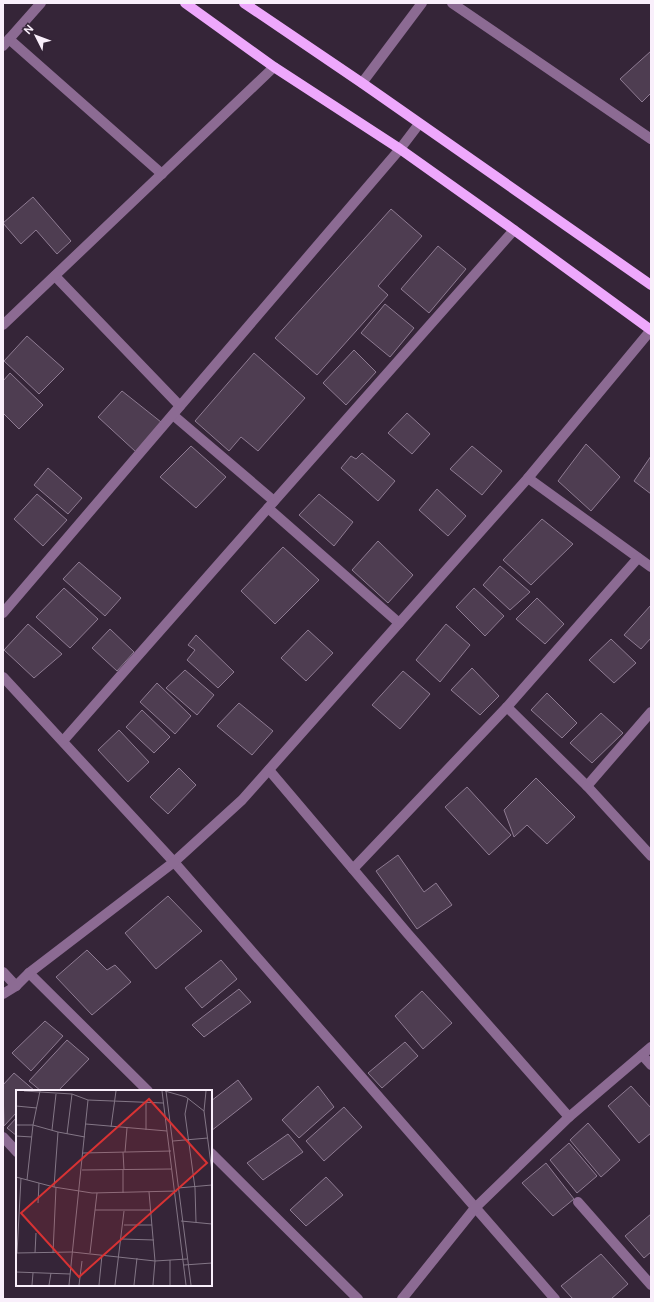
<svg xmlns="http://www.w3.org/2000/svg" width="654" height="1302" font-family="'DM Sans',sans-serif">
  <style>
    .building { fill: #4e3d51; stroke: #8e7b92 }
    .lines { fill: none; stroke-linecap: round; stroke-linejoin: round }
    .minor { stroke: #8c6b93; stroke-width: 10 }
    .major { stroke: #eea8fc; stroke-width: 10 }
    .inset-road { fill: none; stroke: #837686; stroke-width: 1 }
    .view { fill: #d83233; fill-opacity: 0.15; stroke: #d83233; stroke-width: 2 }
    .inset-edge { fill: none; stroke: #f9effb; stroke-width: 2 }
  </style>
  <rect width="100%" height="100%" fill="#352538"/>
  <g class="building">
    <polygon points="651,51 651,93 642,102 620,79"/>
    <polygon points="33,197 71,241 57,254 36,230 21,244 3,223"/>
    <polygon points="391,209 422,236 378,286 388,295 317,375 275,338"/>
    <polygon points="438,246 466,269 429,313 401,289"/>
    <polygon points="385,304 414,328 390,357 361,333"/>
    <polygon points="27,336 64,369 39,394 4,361"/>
    <polygon points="354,350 376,372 346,405 323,383"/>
    <polygon points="254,353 305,398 258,451 241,437 229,451 195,421"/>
    <polygon points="10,373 43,405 19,429 3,413 3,381"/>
    <polygon points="122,391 161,422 136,452 98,417"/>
    <polygon points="407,413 430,434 412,454 388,433"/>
    <polygon points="586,444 620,477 591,511 558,481"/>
    <polygon points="191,446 226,477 196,508 160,477"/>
    <polygon points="472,446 502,471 482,495 450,469"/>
    <polygon points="362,453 395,481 378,501 341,468 351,456 356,459"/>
    <polygon points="651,456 651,494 634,481"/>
    <polygon points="48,468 82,498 68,514 34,485"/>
    <polygon points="437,489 466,516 448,536 419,510"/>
    <polygon points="37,494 67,520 43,546 14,519"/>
    <polygon points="319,494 353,522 334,546 299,515"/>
    <polygon points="542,519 573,544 531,585 503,560"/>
    <polygon points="378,541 413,575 388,603 352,570"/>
    <polygon points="283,547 319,580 275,624 241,591"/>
    <polygon points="79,562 121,598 105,616 63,579"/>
    <polygon points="500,566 530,592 510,610 483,585"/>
    <polygon points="64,588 98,619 70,648 36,617"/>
    <polygon points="474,588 504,616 485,636 456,607"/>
    <polygon points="537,598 564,624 545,644 516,619"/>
    <polygon points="651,605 651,638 641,649 624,635"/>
    <polygon points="28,624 62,654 34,678 4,650"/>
    <polygon points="446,624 470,645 440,682 416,660"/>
    <polygon points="110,629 134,652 117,671 92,648"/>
    <polygon points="308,630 333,653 306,681 281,658"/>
    <polygon points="196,635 234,672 218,688 187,660 195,650 188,645"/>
    <polygon points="611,639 636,663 614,683 589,660"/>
    <polygon points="472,668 499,696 480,715 451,690"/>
    <polygon points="185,670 214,695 197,715 166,688"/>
    <polygon points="403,671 430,694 400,729 372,705"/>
    <polygon points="157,683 191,716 175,734 140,702"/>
    <polygon points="547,693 577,723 562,738 531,710"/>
    <polygon points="239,703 273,731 252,755 217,726"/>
    <polygon points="142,710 170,737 154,753 126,727"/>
    <polygon points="601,713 623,733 592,763 570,743"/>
    <polygon points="119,730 149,762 128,782 98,750"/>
    <polygon points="179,768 196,785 168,814 150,797"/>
    <polygon points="536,778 575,817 547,844 527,825 514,837 504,810"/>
    <polygon points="467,787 511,835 489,855 445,807"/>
    <polygon points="398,855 424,892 436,883 452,905 417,929 376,871"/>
    <polygon points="168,896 202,931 156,969 125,933"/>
    <polygon points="87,950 107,970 115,965 131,982 92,1015 56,977"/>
    <polygon points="221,960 237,979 202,1008 185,988"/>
    <polygon points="239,989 251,1002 204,1037 192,1025"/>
    <polygon points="422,991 452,1023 423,1049 395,1016"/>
    <polygon points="45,1021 63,1036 31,1071 12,1053"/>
    <polygon points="67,1040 89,1059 58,1091 41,1091 29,1081"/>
    <polygon points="405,1042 418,1056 382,1088 368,1073"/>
    <polygon points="14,1073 35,1091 17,1091 17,1112 4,1126 3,1085"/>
    <polygon points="238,1080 252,1099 211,1131 211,1101"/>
    <polygon points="318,1086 334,1107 299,1138 282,1120"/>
    <polygon points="631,1086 651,1108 651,1133 639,1143 608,1106"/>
    <polygon points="344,1107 362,1127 324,1161 306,1141"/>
    <polygon points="17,1117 17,1136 7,1128"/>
    <polygon points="588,1123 620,1160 601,1177 570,1140"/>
    <polygon points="288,1134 303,1152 263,1180 247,1163"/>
    <polygon points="569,1143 597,1176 577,1193 550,1160"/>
    <polygon points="546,1163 574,1199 553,1216 522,1183"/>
    <polygon points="326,1177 343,1195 306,1226 290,1210"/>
    <polygon points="651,1214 651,1252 644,1258 625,1236"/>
    <polygon points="601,1254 628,1284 611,1299 573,1299 561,1286"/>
  </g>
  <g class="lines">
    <g class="minor">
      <polyline points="452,3 651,139"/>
      <polyline points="9,39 162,174"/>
      <polyline points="3,46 41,3"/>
      <polyline points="362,83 422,3"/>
      <polyline points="55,276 180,406"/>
      <polyline points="3,325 274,67"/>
      <polyline points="173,415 274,501"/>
      <polyline points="528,478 651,567"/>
      <polyline points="268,508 399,623"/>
      <polyline points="3,613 400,149 419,124"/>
      <polyline points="3,677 174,862 555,1299"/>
      <polyline points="507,707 587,786 651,856"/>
      <polyline points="63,741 268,508 514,230"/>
      <polyline points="269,770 408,934 569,1117"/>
      <polyline points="587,786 651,712"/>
      <polyline points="353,869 507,707 638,558"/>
      <polyline points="3,972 16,986"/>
      <polyline points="29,973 148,1091"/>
      <polyline points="3,994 16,986 29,973 174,862 242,800 528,478 651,330"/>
      <polyline points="642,1055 651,1065"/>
      <polyline points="3,1137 17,1152"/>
      <polyline points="211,1153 358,1299"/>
      <polyline points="578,1202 651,1285"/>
      <polyline points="402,1299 475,1208 569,1117 651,1047"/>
    </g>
    <g class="major">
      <polyline points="185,3 274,67 400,149 514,230 651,330"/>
      <polyline points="244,3 362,83 651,285"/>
    </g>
  </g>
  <g transform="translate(16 1090)">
    <rect width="196" height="196" fill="#352538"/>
    <path class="inset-road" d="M8,1L56,4L72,10L147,13M146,1L170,195M149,1L170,7L188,21M150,1L175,195M190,1L188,21L196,82M172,8L169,24L179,98L180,132M130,13V40M0,16L21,18M70,34L151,41M0,35H17L42,42L38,97M95,37L100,1M36,40L40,4M42,42L69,47M51,44L56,4M0,46L16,47M157,51L192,48M107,62L108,80M109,62L111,38M67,63L155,61M66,80L156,79M107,80V103M0,87L38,97L76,103L161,101M11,90L17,35L24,1M162,98L196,95M133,102L139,171L137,195M22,113L23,93M79,120H135M165,131L196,134M108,135H136M106,149L138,150M0,163L56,162L139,171L171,169M1,163L5,88M19,163L20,143M37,163L40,97M74,163L81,103M154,170V195M168,175L196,173M0,182L54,184M16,195L17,183M33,195L35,183M53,195L72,10M63,195L66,171M83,195L86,165M99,195L108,121M118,195L121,168"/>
    <path class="view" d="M133,9L191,73L63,187L5,123Z"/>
    <rect width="196" height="196" class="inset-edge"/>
  </g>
  <rect width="654" height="1302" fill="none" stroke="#f9effb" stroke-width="8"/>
  <g transform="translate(36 36) rotate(312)" stroke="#352538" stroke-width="3" paint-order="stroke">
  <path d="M0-3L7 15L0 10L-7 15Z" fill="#f9effb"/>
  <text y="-6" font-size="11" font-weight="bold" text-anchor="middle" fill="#f9effb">N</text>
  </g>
</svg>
